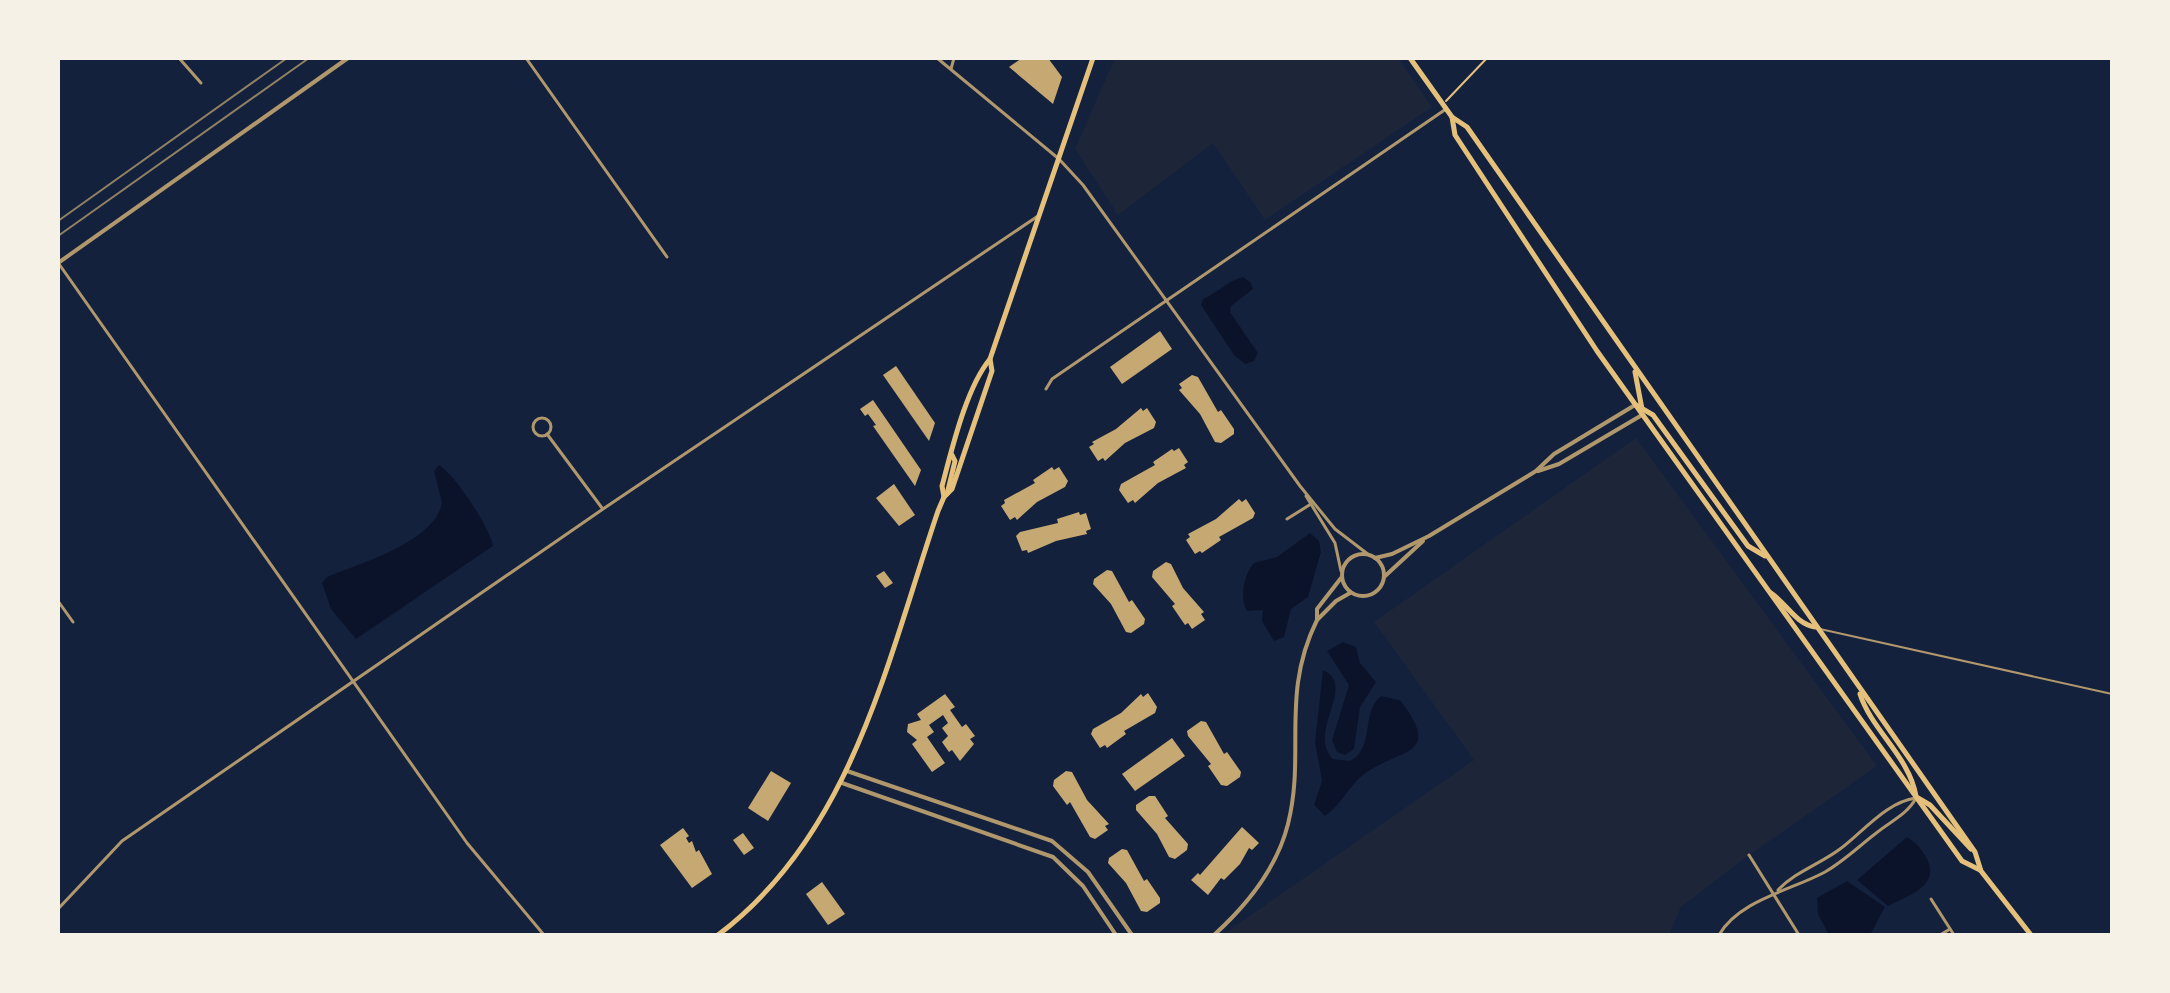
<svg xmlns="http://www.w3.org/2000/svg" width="2170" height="993" font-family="Lato,sans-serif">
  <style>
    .green { fill: #1d2539 }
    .water { fill: #0b132b }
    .building { fill: #c6a872 }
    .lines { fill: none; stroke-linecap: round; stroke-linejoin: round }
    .path { stroke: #e5c07b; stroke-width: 2 }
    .service { stroke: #b1986c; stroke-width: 2 }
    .minor { stroke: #b1986c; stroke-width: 3 }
    .tertiary { stroke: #b1986c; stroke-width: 4 }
    .secondary { stroke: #e5c07b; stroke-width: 5 }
    .rail { stroke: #918062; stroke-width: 2 }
  </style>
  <rect width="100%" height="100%" fill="#14213d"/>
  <g class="green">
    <polygon points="1115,58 1398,58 1432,107 1265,220 1213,143 1118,215 1075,149"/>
    <polygon points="1636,438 1877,766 1745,858 1681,907 1669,935 1222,935 1474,760 1374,622"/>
  </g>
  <g class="water">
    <path d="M1243,277L1250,282L1253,289L1231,306L1230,312L1258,353L1254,361L1245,364L1234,355L1201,305L1203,299C1218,293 1227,281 1243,277Z"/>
    <path d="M439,465C454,473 491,529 493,546L356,639L331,609L322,583L327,577C361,563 434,542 442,503L434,471Z"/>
    <path d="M1310,533L1319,541L1321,552L1308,597L1291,609L1284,637L1274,641L1262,621L1263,610L1247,611C1239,598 1244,574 1254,563L1277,557Z"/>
    <polygon points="1343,642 1356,647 1360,663 1376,682 1360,707 1354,749 1345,755 1337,752 1332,740 1349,685 1327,651"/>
    <path d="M1323,670C1358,685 1306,732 1333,759L1350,761C1376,747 1360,713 1381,696L1400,700C1445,758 1397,748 1363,775C1349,786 1340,806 1325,816L1314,805L1322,781L1315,742Z"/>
    <path d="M1907,837C1917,843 1923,851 1928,861C1939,887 1907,896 1888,906L1857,880Z"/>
    <polygon points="1847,881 1885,907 1870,935 1829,935 1818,914 1817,898"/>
  </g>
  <g class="building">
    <polygon points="1022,58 1048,58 1062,77 1053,104 1009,67"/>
    <polygon points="1160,331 1172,349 1122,384 1110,367"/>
    <polygon points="896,366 935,423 929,441 883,375"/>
    <polygon points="1192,375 1198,377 1218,412 1221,410 1234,429 1234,434 1221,443 1215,442 1200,414 1179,390 1182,388 1179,384"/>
    <polygon points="873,400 921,470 915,486 873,426 876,425 868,414 865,416 860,409"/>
    <polygon points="1141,408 1143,411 1147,408 1156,422 1154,428 1125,443 1105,461 1103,458 1098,461 1089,447 1094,444 1092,442 1116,429"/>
    <polygon points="1179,448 1188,462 1184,465 1186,468 1158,483 1135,503 1133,500 1128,503 1119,490 1121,484 1155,465 1153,462 1172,449 1174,451"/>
    <polygon points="1052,467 1054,470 1059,467 1068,481 1065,487 1037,502 1017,520 1015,517 1010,520 1001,506 1005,503 1004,500 1035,483 1033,480"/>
    <polygon points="894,484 915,515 899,526 876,498"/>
    <polygon points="1239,499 1242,502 1246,499 1255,513 1253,518 1219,537 1221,540 1202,553 1200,551 1195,554 1186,540 1190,537 1188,534 1216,519"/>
    <polygon points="1079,512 1080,515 1086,513 1091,529 1086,531 1087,534 1056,541 1028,553 1027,550 1022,551 1016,536 1020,532 1058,523 1057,519"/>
    <polygon points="1166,562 1171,564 1183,588 1204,612 1201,614 1205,620 1192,629 1188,623 1185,625 1172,606 1175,604 1152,577 1153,571"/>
    <polygon points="1107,570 1112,571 1129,602 1132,600 1145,619 1144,624 1131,633 1126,632 1111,604 1093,584 1094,579"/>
    <polygon points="884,571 893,583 885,588 876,576"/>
    <polygon points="1148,693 1157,707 1155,713 1124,731 1126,734 1107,748 1105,745 1100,748 1091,734 1093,729 1121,713 1141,694 1143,697"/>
    <polygon points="945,694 955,707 950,710 962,727 966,724 975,736 970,739 974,744 960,761 952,750 949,752 942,742 948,736 942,728 948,723 943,715 929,725 934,732 927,737 945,763 932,772 912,744 917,740 907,732 908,724 921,720 917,714"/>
    <polygon points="1201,721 1206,722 1224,754 1227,752 1241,772 1240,777 1227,786 1221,785 1208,766 1211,764 1188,736 1187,731"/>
    <polygon points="1172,738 1185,756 1135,791 1122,774"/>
    <polygon points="771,771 791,783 768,821 748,808"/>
    <polygon points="1066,771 1072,772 1087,800 1109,824 1105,826 1108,830 1095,839 1090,837 1070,802 1067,805 1053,786 1054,780"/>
    <polygon points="1149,796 1155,796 1168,816 1165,818 1188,844 1187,850 1175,859 1169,857 1157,834 1136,810 1136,805"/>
    <polygon points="1242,827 1259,843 1252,850 1249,848 1240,864 1224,880 1221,878 1208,895 1191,880 1198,873 1200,875"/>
    <polygon points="683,828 689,836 686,838 689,843 692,841 696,852 699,850 712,874 692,888 660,845"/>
    <polygon points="743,833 754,848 744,855 733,840"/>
    <polygon points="1122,849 1127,850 1144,881 1147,879 1160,898 1160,903 1147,912 1141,911 1126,883 1108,863 1109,858"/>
    <polygon points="822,882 845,914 828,925 806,894"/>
  </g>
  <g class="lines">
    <polyline class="path" points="1446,101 1487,58"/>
    <polyline class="service" points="1820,629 2112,694"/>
    <g class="minor">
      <polyline points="179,58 201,83"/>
      <polyline points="526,58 667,257"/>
      <polyline points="937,58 1059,159 1083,185 1300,486 1335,529 1369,555"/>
      <polyline points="951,69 954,58"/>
      <polyline points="59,264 467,843 544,935"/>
      <polyline points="1046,389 1052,379 1446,109"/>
      <circle cx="542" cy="427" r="9"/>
      <polyline points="547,434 602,508"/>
      <polyline points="1306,496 1335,543 1341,571"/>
      <polyline points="1287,519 1311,504"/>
      <polyline points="58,601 73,622"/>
      <polyline points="1749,855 1799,935"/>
      <path d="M1778,890C1795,872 1820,864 1840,849C1863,832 1886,802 1916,798"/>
      <polyline points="1931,899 1954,935"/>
      <polyline points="58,909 122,841 603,509 1038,216"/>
      <path d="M1719,935C1739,900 1792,890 1825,872C1844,861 1858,847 1875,834C1889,822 1907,815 1916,798"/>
      <polyline points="1940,935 1950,929"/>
    </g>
    <g class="tertiary">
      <polyline points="58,263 348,58"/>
      <polyline points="1538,471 1559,464 1642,415"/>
      <circle cx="1363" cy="575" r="21"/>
      <polyline points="1375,558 1392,554 1429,536 1536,471 1554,454 1635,405"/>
      <polyline points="1384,577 1423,541"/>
      <polyline points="1341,578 1317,609 1317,620 1336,601 1350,593"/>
      <polyline points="847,771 1052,841 1088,872 1132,935"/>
      <polyline points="842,783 1053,857 1083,886 1116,935"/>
      <path d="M1214,935C1246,906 1277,868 1288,824C1306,752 1280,695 1317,620"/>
    </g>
    <g class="secondary">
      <polyline points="1410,58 1452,117 1467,127 1975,852 1981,871 2031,935"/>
      <polyline points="1452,117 1455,135 1597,351 1962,861 1980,870"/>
      <polyline points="1635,372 1642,409"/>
      <polyline points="1636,405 1653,415 1748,546 1765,556"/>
      <polyline points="947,494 955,461 952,455"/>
      <path d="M944,497L942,486C952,449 966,388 990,359L1093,58"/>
      <path d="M1771,593C1787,604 1796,624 1815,627"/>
      <path d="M1860,694C1872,731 1909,756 1916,796"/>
      <polyline points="1918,798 1930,805 1971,849"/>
      <path d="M718,935C852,834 887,661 938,511L944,497L952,489L992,371L990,359"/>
    </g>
    <g class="rail">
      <polyline points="58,221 287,58"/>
      <polyline points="58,236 309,58"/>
    </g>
  </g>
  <rect width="2170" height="993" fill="none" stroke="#f6f1e7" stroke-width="120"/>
</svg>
